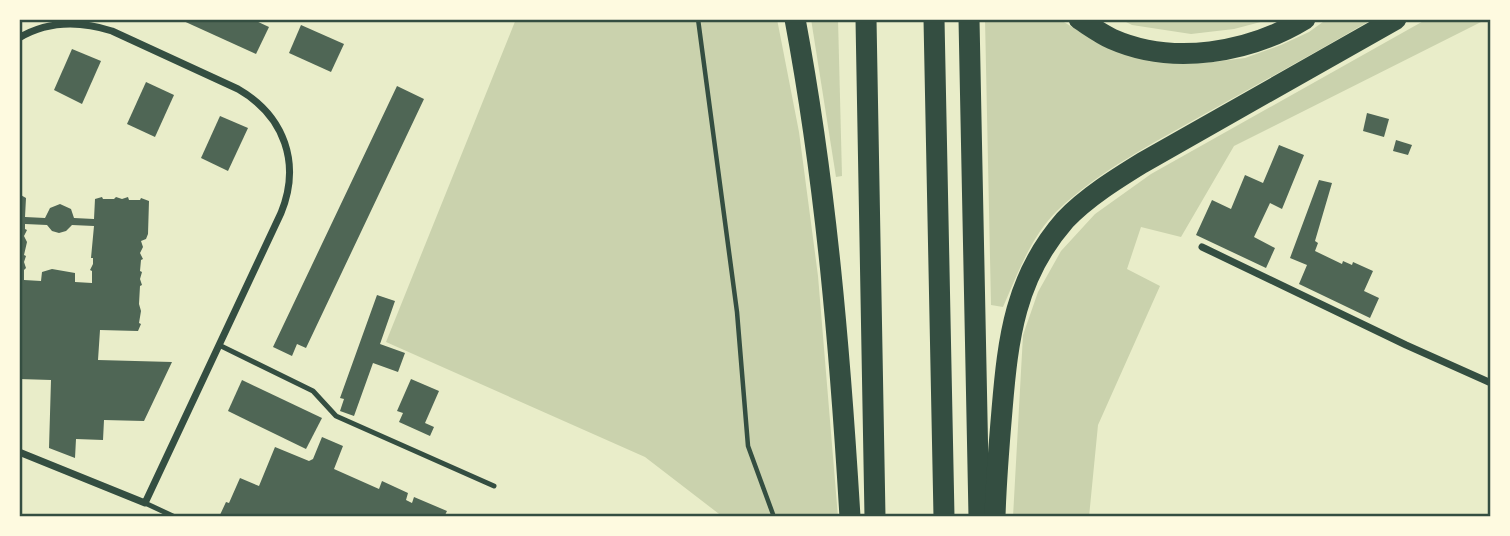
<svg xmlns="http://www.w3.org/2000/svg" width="1510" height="536" font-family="Commissioner,sans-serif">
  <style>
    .green { fill: #cad2ad }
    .building { fill: #4f6655; fill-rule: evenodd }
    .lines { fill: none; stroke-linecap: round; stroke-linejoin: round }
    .path { stroke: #344e41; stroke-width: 4.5 }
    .service { stroke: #344e41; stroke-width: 5 }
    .minor { stroke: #344e41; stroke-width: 7 }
    .motorway { stroke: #344e41; stroke-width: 21 }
    .neatline { fill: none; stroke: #344e41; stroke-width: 2.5 }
  </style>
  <rect width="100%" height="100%" fill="#e9edc9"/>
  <g class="green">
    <polygon points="516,19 777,19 799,132 818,276 838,517 723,517 645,457 386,342"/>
    <polygon points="811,19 838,19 842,176 836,177"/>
    <path d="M985,19H1059L1095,41L1167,62L1205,63L1245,58L1281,45L1309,32L1327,19H1373C1316,52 1258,84 1201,116C1152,144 1099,171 1058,210C1031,236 1018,273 1003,307L991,305Z"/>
    <polygon points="1120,19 1272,19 1234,29 1191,34 1132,25"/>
    <polygon points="1427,19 1487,19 1234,146 1181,237 1141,227 1127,269 1160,286 1098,425 1089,517 1013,517 1023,335 1038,292 1061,251 1095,214 1151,174"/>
  </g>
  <g class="building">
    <polygon points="179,19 252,19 269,27 256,54"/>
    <polygon points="301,25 344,44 331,72 289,53"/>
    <polygon points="72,49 101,61 82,104 54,90"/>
    <polygon points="146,82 174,95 155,137 127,124"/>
    <polygon points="397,86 424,99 306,348 297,344 292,356 273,347"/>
    <polygon points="1367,113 1389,119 1384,137 1363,131"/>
    <polygon points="220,116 248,128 228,171 201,158"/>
    <polygon points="1396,140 1412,145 1408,155 1393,151"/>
    <polygon points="1279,145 1304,155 1282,209 1270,203 1254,237 1275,248 1266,268 1196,235 1212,200 1231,209 1245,175 1263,183"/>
    <polygon points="1319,180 1332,183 1315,241 1318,243 1315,251 1342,264 1343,261 1352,265 1353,262 1373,271 1364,291 1379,298 1370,318 1299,284 1307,265 1290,258"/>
    <path d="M19,194L26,198L25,217L45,218L50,208L60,204L71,209L74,218L94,219L95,199L102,197L103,199H114L116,197L122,199L128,197L129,200H140L141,198L149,201L148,234L146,239L141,241L143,247L140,253L143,259L141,260L140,271L142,272L140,279L142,285L140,286L139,304L141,311L139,323L141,324L138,331L100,330L98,360L172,362L144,421L104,420L103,440L76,439L75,458L49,448L51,380L19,379ZM25,224L47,225L52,231L59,233L66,231L72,225L94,226L91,258H93V264L90,270L92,271V283L75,282V273L52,269L42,272L41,281L24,280V270L26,268L24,262L26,256L24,255L27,242L24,236L27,230L25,229Z"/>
    <polygon points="377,295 395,301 380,344 405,353 398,372 373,363 354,416 340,411 344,399 340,398"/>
    <polygon points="411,379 439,391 425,423 434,427 430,436 399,422 403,413 397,411"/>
    <polygon points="242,380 322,418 306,449 228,411"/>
    <polygon points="322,437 343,446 334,469 379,489 382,481 408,493 406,500 412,503 414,497 447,511 444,517 219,517 226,502 229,503 240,478 259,486 275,447 309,461 313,459"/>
  </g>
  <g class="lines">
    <polyline class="path" points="698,19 737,312 748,446 774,517"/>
    <g class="service">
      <polyline points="219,345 313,391 336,416 494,486"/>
      <polyline points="145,503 175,517"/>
    </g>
    <g class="minor">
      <path d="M19,38C49,20 80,21 112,31L238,89C285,116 301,164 281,213L145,503L19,452"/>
      <polyline points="1202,247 1406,345 1491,383"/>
    </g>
    <g class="motorway">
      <path d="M795,19C826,184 840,350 850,517"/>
      <polyline points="866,19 875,517"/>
      <polyline points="934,19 944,517"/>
      <polyline points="969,19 979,517"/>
      <path d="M1079,19C1090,26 1101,34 1112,39C1173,66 1249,53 1305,19"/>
      <path d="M995,517C996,481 999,445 1002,410C1008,338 1015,277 1065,220C1087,197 1116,179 1142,163L1396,19"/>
    </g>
  </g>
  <rect width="1510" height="536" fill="none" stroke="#fefae0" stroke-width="42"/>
  <rect x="21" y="21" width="1468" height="494" class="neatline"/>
</svg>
